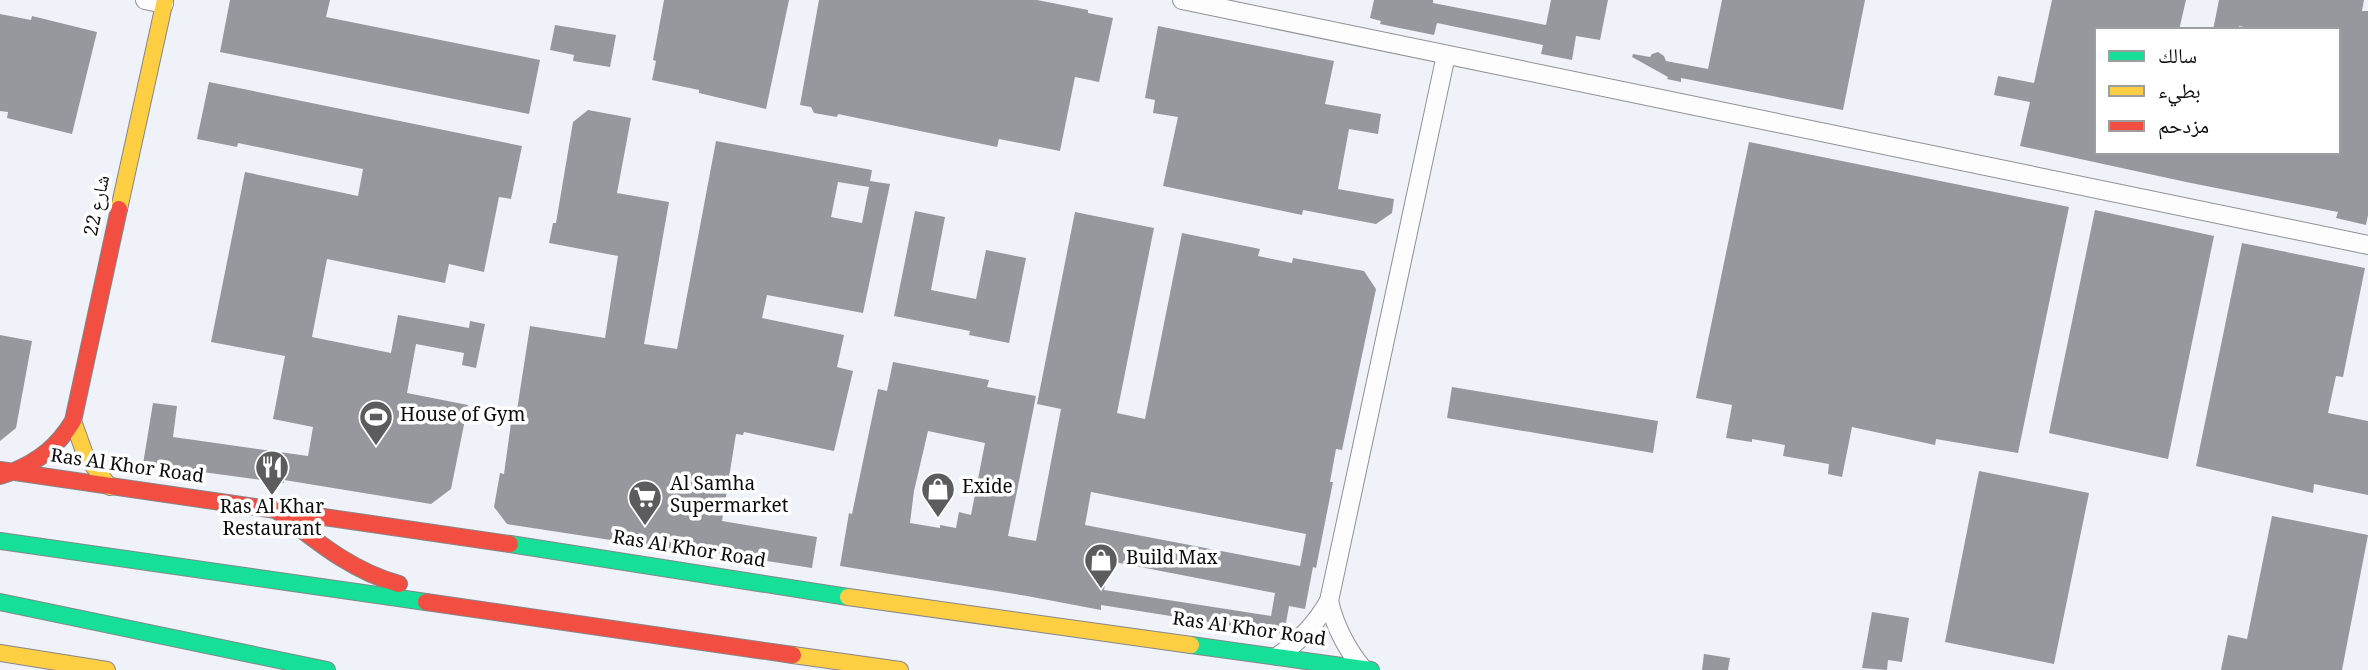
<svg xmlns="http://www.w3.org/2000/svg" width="2368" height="670" font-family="Georgia,'Noto Naskh Arabic',serif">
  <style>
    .building { fill: #96989d; fill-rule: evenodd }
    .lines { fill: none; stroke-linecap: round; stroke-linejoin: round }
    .street-casing { stroke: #8f9093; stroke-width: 20 }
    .fast-casing { stroke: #85868a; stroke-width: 18 }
    .slow-casing { stroke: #85868a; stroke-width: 18 }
    .jam-casing { stroke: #85868a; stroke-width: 18 }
    .street { stroke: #fdfdfe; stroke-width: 18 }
    .fast { stroke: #16e098; stroke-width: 16 }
    .slow { stroke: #ffcf43; stroke-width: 16 }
    .jam { stroke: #f24e42; stroke-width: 16 }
    .labels { text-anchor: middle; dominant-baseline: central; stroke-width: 7; stroke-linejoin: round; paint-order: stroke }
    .street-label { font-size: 19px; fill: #0c0c0c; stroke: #fff }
    .poi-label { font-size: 19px; fill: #0c0c0c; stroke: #fff; text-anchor: start }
  </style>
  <rect width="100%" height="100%" fill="#f0f2fa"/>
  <g class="building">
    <polygon points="230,0 330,0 326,17 540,60 529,114 220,52"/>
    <polygon points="664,0 789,0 766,109 699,93 699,90 652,80 656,61 653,60"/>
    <polygon points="819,0 1037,0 1088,10 1088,13 1113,18 1099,82 1075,77 1060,151 999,139 997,147 838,114 837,117 814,113 811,107 800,105"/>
    <polygon points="1374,0 1433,0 1433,3 1546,25 1551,0 1608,0 1600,40 1576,36 1572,60 1541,54 1543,45 1437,23 1434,35 1380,24 1381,21 1370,18"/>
    <polygon points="1722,0 1865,0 1843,110 1681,78 1681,82 1667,79 1668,77 1632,57 1633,54 1650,57 1652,54 1658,52 1664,56 1666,61 1708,69"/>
    <polygon points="2052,0 2186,0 2179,30 2097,30 2097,152 2338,152 2338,30 2257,30 2239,26 2239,30 2213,30 2219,0 2364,0 2362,11 2368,11 2368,215 2366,225 2336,218 2338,212 2186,182 2020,146 2030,102 1994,95 1998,76 2034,83"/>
    <polygon points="0,14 31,20 32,16 97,32 72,134 7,118 8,112 0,111"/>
    <polygon points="555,25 616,35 610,67 573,61 574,55 550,50"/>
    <polygon points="1158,26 1334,61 1325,104 1381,114 1378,134 1349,129 1338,189 1394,199 1392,213 1376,224 1303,210 1302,215 1163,186 1178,117 1153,113 1155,100 1145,98"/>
    <polygon points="209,82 522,146 511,199 499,197 484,272 449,264 445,283 327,259 312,337 391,353 398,315 469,328 470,321 485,324 476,368 462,365 464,353 416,344 407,393 468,405 451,489 431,504 284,480 284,483 143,464 153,403 177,406 173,437 308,456 313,427 273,419 285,356 211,342 245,172 358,196 363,169 238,143 237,147 197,139"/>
    <path d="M588,110L631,118L617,193L669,202L644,344L677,349L716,141L872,170L870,181L890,184L863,313L767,295L762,318L844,335L837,367L853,371L834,451L744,432L743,435L736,434L722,521L817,537L812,568L716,553L715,556L507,524L494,507L500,473L504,474L511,423H515L530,326L605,338L618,256L549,243L553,223H556L573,122ZM838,182L869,187L862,223L831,217Z"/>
    <polygon points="1749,142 2069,207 2018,453 1936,439 1935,445 1852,427 1842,477 1828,474 1829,464 1783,456 1785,445 1752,439 1752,442 1726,438 1732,405 1696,398"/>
    <polygon points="2095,210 2214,236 2168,459 2049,433"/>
    <polygon points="915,211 945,217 931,290 976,299 986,250 1026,258 1009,343 969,335 970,331 894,316"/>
    <path d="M1075,212L1154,228L1117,413L1145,419L1182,233L1260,249L1258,256L1292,263L1293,258L1364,271L1376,289L1342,450L1336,449L1330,482H1333L1316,568L1313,567L1305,609L1289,606L1284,634L1101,605V610L1027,596L840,566L849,513L852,514L878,389L887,391L893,362L989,380L987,387L1036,396L1008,536L1036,541L1061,409L1037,404ZM928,431L985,443L971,515L959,512L956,528L940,525V528L910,523L914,491ZM1091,492L1306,534L1300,566L1085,525ZM1109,561L1275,593L1271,616L1104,590Z"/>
    <polygon points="2242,243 2365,268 2343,377 2336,376 2328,413 2368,421 2368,495 2314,484 2313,493 2196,466"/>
    <polygon points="0,335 32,341 16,428 0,441"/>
    <polygon points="1452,387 1658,421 1653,453 1447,418"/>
    <polygon points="1979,471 2089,493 2054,664 1945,642"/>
    <polygon points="2272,516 2368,535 2342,670 2221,670 2228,635 2247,639"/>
    <polygon points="1872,612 1909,618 1902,662 1888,660 1887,670 1862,668"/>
    <polygon points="1704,654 1730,658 1728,670 1702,670"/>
  </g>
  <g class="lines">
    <g class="street-casing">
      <g id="street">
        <polyline points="145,0 164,4"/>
        <polyline points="1182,0 2368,245"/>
        <path d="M1329,601C1335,627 1346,648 1363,669"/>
        <path d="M1278,656C1300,641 1316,624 1329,601L1446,55"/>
      </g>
    </g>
    <g class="fast-casing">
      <g id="fast">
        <polyline points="0,541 426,602"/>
        <polyline points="510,544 848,597"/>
        <polyline points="0,602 327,670"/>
        <polyline points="1191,645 1371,670"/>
      </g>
    </g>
    <g class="slow-casing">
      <g id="slow">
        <polyline points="119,209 165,0"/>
        <polyline points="73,421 86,457 110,487"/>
        <polyline points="848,597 1191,645"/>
        <polyline points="0,653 107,670"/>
        <polyline points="793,655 900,670"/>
      </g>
    </g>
    <g class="jam-casing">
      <g id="jam">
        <polyline points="0,470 510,544"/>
        <path d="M12,472C39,461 58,446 73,421L119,209"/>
        <polyline points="0,476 12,472"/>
        <path d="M276,510C315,540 351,571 399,584"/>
        <polyline points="426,602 793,655"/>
      </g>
    </g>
    <use href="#street" class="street"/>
    <use href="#fast" class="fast"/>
    <use href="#slow" class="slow"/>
    <use href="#jam" class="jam"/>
  </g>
  <defs>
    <g id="stadium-pin" transform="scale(1.75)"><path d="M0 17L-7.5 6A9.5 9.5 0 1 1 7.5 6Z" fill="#5c5c5f" stroke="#fff"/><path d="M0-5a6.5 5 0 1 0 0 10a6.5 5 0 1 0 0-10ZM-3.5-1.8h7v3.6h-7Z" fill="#fff"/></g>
    <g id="restaurant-pin" transform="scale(1.75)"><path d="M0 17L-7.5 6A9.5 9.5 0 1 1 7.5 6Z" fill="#5c5c5f" stroke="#fff"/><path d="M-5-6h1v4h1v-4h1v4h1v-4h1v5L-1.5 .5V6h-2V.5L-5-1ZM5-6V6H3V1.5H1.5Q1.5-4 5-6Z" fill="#fff"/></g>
    <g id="shop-pin" transform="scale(1.75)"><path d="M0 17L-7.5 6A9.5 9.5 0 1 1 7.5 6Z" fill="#5c5c5f" stroke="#fff"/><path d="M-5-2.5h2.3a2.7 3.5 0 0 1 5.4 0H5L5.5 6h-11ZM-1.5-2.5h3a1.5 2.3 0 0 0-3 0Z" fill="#fff"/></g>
    <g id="supermarket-pin" transform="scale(1.75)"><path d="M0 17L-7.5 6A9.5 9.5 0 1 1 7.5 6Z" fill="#5c5c5f" stroke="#fff"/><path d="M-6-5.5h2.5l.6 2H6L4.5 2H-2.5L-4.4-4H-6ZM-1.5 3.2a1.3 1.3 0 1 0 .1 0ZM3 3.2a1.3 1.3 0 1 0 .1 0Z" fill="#fff"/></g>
  </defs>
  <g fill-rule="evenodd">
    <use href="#stadium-pin" x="376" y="417"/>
    <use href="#restaurant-pin" x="272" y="467"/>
    <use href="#shop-pin" x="938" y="489"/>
    <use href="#supermarket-pin" x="645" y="497"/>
    <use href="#shop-pin" x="1101" y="560"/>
  </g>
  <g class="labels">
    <g class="street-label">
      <text transform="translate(99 206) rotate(-78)">شارع 22</text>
      <text transform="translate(127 468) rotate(8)">Ras Al Khor Road</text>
      <text transform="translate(689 551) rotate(9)">Ras Al Khor Road</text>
      <text transform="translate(1249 631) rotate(8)">Ras Al Khor Road</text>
    </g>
    <g class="poi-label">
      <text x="400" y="417">House of Gym</text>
      <text x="670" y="486">Al Samha<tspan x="670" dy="22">Supermarket</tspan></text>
      <text x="962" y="489">Exide</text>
      <text x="272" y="509" text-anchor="middle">Ras Al Khar<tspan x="272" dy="22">Restaurant</tspan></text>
      <text x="1126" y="560">Build Max</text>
    </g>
  </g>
  <rect x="2095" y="28" width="245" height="126" fill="#ffffff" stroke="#9e9e9e" stroke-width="2"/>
  <rect x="2109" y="51" width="35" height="10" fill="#16e098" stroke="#9e9e9e" stroke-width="2"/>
  <text x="2158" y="63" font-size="21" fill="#0c0c0c">سالك</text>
  <rect x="2109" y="86" width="35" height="10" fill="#ffcf43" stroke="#9e9e9e" stroke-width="2"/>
  <text x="2158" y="98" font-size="21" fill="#0c0c0c">بطيء</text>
  <rect x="2109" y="121" width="35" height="10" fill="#f24e42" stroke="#9e9e9e" stroke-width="2"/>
  <text x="2158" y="133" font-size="21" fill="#0c0c0c">مزدحم</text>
</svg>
